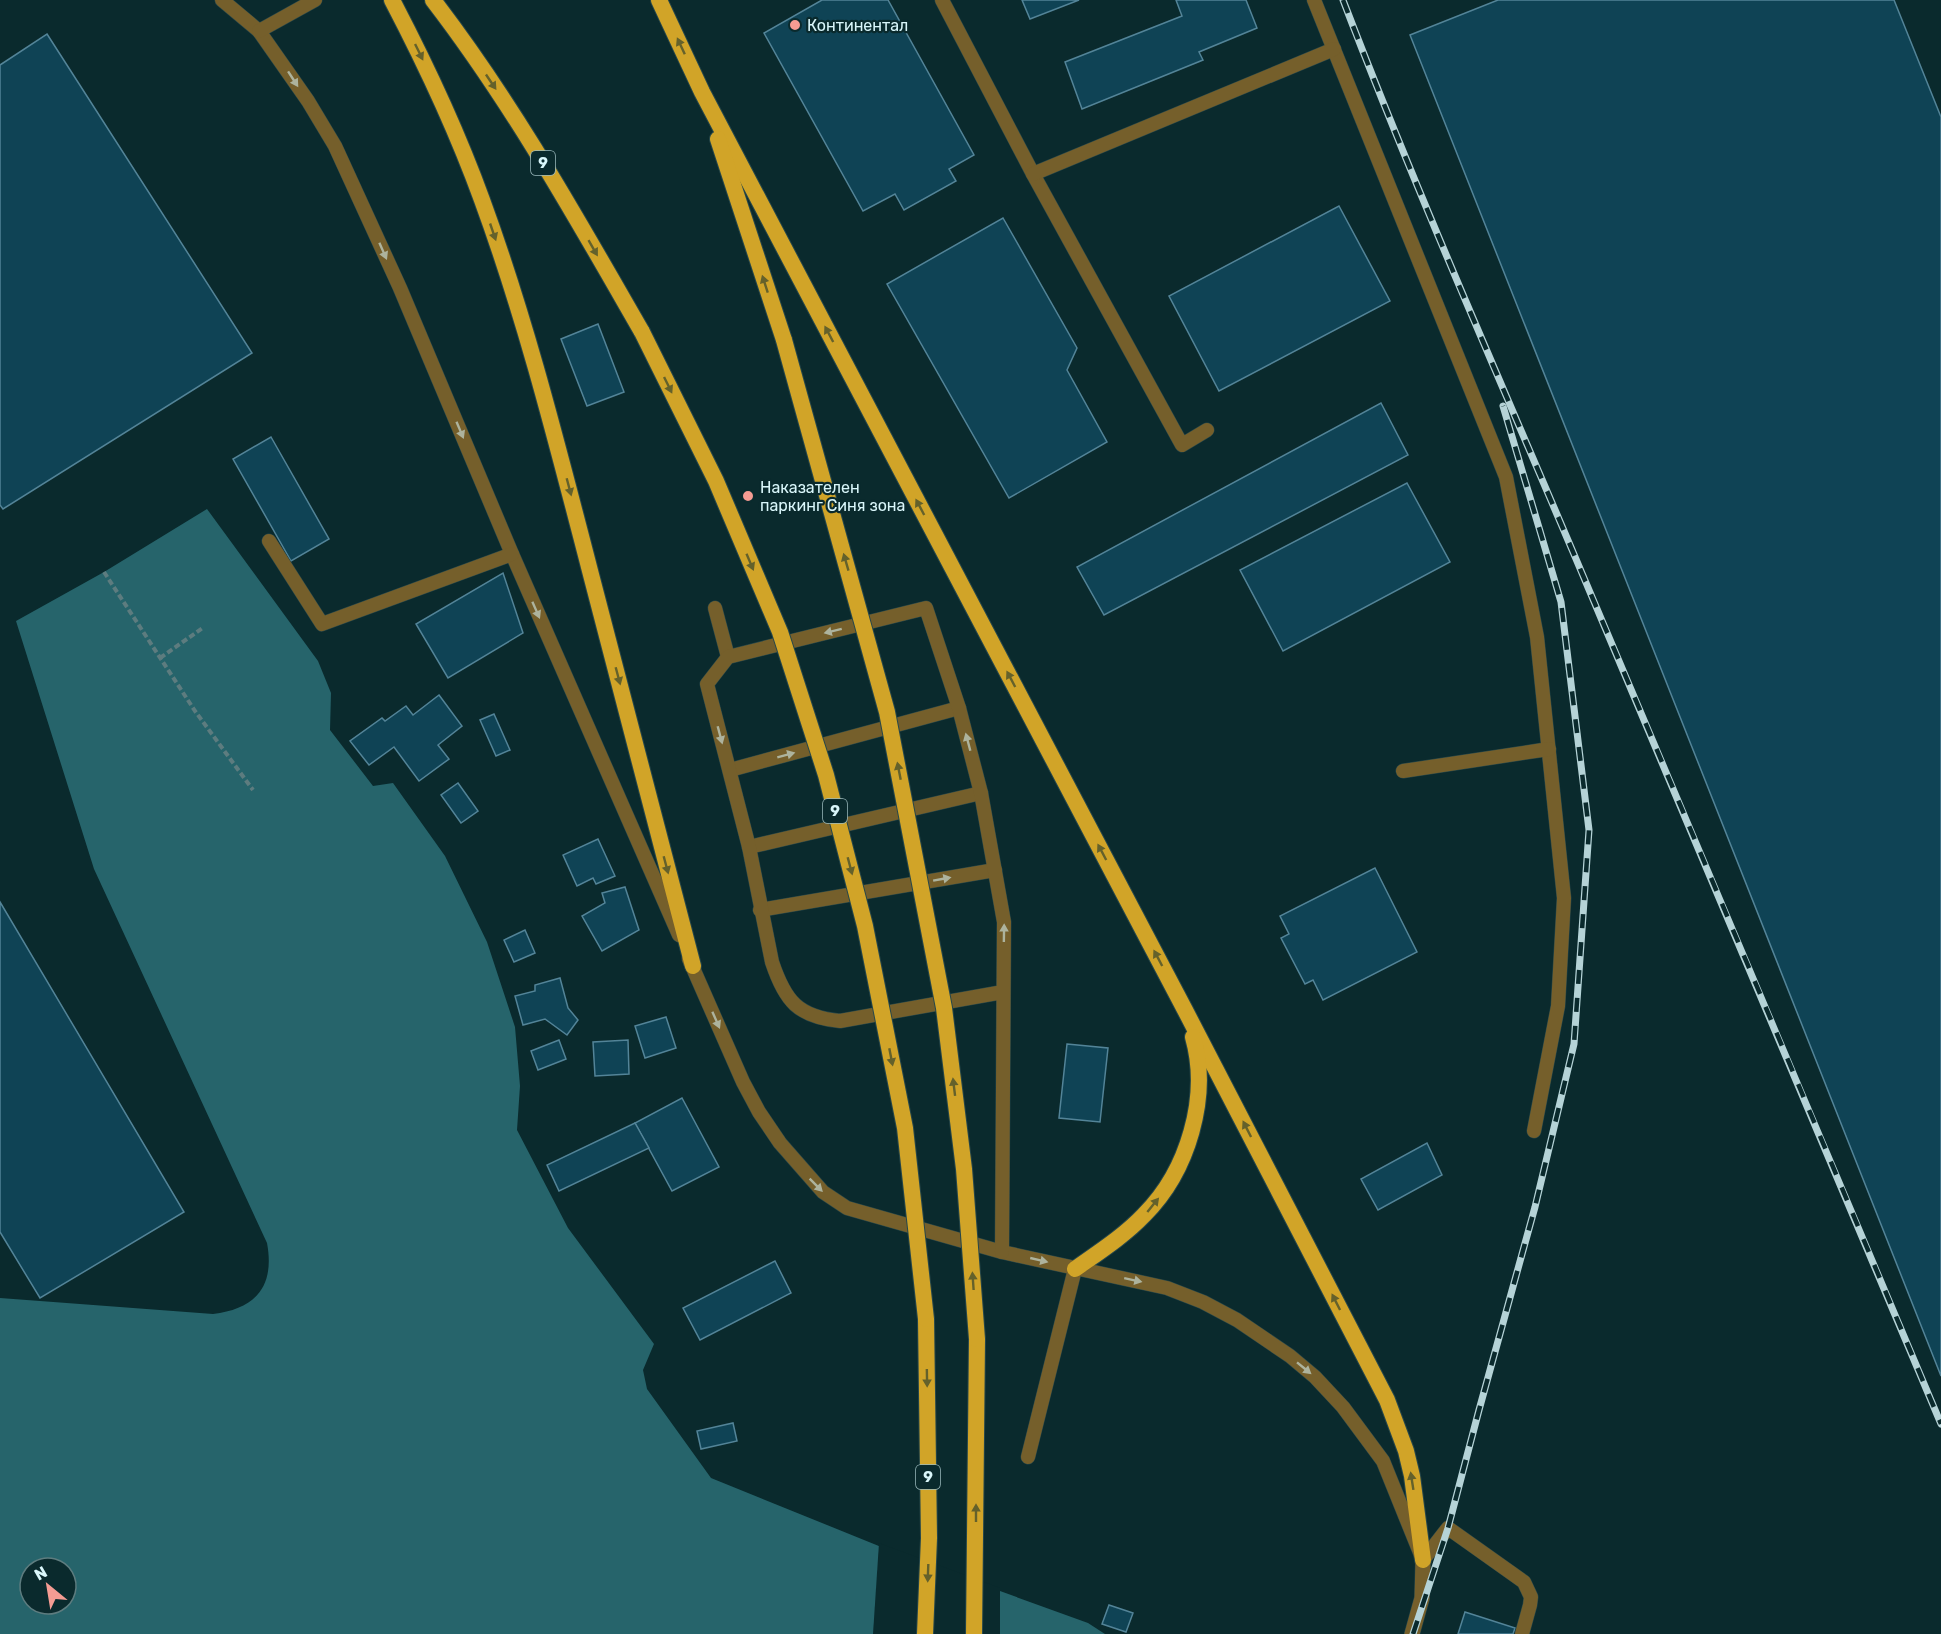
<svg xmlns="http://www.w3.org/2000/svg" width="1941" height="1634" font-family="Rubik,sans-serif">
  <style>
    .water { fill: #26646b; fill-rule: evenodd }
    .pier { fill: #0a2a2d }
    .building { fill: #0f4355; stroke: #538498; stroke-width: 1.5 }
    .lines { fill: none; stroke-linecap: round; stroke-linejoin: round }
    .service-casing { stroke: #27474a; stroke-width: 15 }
    .minor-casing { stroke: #27474a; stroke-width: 16 }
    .trunk-casing { stroke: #27474a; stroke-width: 18 }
    .path { stroke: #5d7c7f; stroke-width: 4; stroke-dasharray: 6 3; stroke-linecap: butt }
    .service { stroke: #755f2b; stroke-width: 14 }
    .minor { stroke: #755f2b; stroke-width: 15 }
    .trunk { stroke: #d1a428; stroke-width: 16 }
    .rail-casing { stroke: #b5d3d7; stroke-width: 7 }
    .rail { stroke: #0a2a2d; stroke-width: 4.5; stroke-dasharray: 14; stroke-linecap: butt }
    .trunk-bridge-casing { stroke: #27474a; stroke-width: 18; stroke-linecap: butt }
    .trunk-bridge { stroke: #d1a428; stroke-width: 16 }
    .oneway { fill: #64612b }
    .oneway2 { fill: #adb39d }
    .poi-dot { fill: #f59c93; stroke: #0a2a2d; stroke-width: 2 }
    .labels { text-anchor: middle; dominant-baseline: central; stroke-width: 4.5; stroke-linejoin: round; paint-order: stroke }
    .shield { fill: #0a2a2d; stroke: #9cbabd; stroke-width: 1.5 }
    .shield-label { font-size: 15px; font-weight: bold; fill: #daf7fb }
    .poi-label { font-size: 16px; fill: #daf7fb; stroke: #0a2a2d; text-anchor: start }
  </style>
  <rect width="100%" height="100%" fill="#0a2a2d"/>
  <path class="water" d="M207,509L318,661L331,693L330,730L373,786L393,783L445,856L487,942L515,1027L520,1086L517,1130L568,1228L654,1344L643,1370L647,1389L711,1478L906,1557L1088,1623L1105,1634H0V1298L213,1314C256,1309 275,1286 267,1243L94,869L16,621L104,572ZM30,1568H66V1604H30Z"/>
  <polygon class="pier" points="879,1543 1000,1588 1000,1634 873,1634"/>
  <g class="building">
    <polygon points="822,0 888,0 974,155 949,169 956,181 904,210 895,194 863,211 764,33"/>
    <polygon points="1022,0 1079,0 1030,19"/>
    <polygon points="1176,0 1246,0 1257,28 1199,52 1203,60 1082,109 1065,62 1182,16"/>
    <polygon points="1498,0 1894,0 1941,117 1941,1376 1410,35"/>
    <polygon points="47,34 252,353 3,509 0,505 0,65"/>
    <polygon points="1339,206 1390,301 1219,391 1169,296"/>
    <polygon points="1003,218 1077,348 1067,370 1107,442 1009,498 887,284"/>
    <polygon points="598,324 624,392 587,406 561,339"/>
    <polygon points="1381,403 1408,455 1104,615 1077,567"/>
    <polygon points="271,437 329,539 291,561 233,459"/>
    <polygon points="1407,483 1450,562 1283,651 1240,570"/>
    <polygon points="503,573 523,633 448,678 416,624"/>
    <polygon points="439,695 462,726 438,745 449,759 419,781 394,747 369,765 350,741 382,718 385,721 406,706 413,715"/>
    <polygon points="494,714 510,750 496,756 480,720"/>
    <polygon points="458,783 478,811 461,823 441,795"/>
    <polygon points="598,839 615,876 596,884 593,878 577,886 563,855"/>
    <polygon points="1375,868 1417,952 1323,1000 1313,980 1305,984 1281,938 1289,934 1280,916"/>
    <polygon points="625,887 639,930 602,951 582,916 605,903 602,893"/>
    <polygon points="0,902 184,1212 40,1298 0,1232"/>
    <polygon points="525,930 535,953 514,962 504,940"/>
    <polygon points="560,978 568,1008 578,1020 567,1035 545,1019 523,1025 515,996 535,991 535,985"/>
    <polygon points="666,1017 676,1048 645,1058 635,1026"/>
    <polygon points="559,1040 566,1059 538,1070 531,1051"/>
    <polygon points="628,1040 629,1074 595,1076 593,1042"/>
    <polygon points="1067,1044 1108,1048 1100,1122 1059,1118"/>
    <polygon points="682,1098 719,1167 672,1191 635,1123"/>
    <polygon points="635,1123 649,1148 559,1191 547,1165"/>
    <polygon points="1427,1143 1442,1175 1378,1210 1361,1179"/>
    <polygon points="775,1261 791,1293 700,1340 683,1308"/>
    <polygon points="733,1423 737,1441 701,1449 697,1431"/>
    <polygon points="1109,1605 1133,1613 1126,1632 1102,1624"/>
    <polygon points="1465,1612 1515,1628 1513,1634 1458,1634"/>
  </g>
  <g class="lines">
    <g class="service-casing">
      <g id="service">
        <polyline points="222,0 259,31 308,101 335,146 400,288 512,554 679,935"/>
        <polyline points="942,0 1033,174 1182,445 1207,430"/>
        <polyline points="1314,0 1506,477 1537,637 1564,898 1558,1006 1534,1131"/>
        <polyline points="259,31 315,0"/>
        <polyline points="1033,174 1334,49"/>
        <polyline points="269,541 322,624 512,554"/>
        <polyline points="715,608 728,657"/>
        <polyline points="730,770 959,708"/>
        <polyline points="1403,771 1549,749"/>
        <polyline points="749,847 981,793"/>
        <polyline points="760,910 995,870"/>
        <polyline points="689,959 743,1082 759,1112 780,1143 823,1192 847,1208 1002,1252 1167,1288 1203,1302 1237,1320 1290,1356 1315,1377 1343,1407 1383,1461 1423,1560 1448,1528 1524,1582 1531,1597 1530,1605 1522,1634"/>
        <path d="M1002,1252L1004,922L981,793L959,708L926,608L728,657L707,684L749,847L772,962C785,1001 798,1017 840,1021L1003,992"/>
        <polyline points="1028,1457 1075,1269"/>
      </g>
    </g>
    <g class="minor-casing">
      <polyline id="minor" points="1412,1634 1422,1598 1423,1560"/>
    </g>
    <g class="trunk-casing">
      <g id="trunk">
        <path d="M392,0C426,65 457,131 482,200C526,320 557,444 589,567C624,700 658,833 693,966"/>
        <path d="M433,0C513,104 577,219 642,332"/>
        <polyline points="659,0 702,92 1185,1010 1387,1400 1406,1451 1412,1476 1423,1560"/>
        <polyline points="718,139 784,340"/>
        <path d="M1075,1269C1099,1252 1124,1236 1144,1215C1188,1171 1210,1097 1193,1037"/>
        <polyline points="925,1634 929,1538 926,1319"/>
        <polyline points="974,1634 977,1339"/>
      </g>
    </g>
    <g class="path">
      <polyline points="104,572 195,711 253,790"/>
      <polyline points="160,658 204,627"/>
    </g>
    <use href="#service" class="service"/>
    <use href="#minor" class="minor"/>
    <use href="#trunk" class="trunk"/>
    <g class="rail-casing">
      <g id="rail">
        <path d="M1343,0C1415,188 1497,373 1576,559C1698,847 1820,1135 1941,1424"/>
        <polyline points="1413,1634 1448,1528 1479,1410 1535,1207 1574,1044 1589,830 1561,602 1503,406"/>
      </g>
    </g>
    <use href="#rail" class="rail"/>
    <g class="trunk-bridge-casing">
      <g id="trunk-bridge">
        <polyline points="642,332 716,481 780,632 826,775 865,926 905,1128 926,1319"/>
        <polyline points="784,340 887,712 944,1008 964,1169 977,1339"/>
      </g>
    </g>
    <use href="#trunk-bridge" class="trunk-bridge"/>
  </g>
  <defs><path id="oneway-solid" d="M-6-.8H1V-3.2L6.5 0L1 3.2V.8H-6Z" transform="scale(1.5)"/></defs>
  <g class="oneway">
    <use href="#oneway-solid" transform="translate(681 46) rotate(-115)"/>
    <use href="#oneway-solid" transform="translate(419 52) rotate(64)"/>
    <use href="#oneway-solid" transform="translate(491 82) rotate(56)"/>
    <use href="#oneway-solid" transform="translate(493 232) rotate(71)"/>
    <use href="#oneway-solid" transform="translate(593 248) rotate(60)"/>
    <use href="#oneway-solid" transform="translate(765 284) rotate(-108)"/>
    <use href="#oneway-solid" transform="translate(829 334) rotate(-118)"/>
    <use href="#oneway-solid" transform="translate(668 385) rotate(64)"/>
    <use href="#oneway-solid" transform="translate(569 487) rotate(75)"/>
    <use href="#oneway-solid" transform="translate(920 507) rotate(-118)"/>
    <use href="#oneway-solid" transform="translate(750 562) rotate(67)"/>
    <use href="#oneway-solid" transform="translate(846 562) rotate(-106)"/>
    <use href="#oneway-solid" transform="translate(618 676) rotate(75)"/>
    <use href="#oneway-solid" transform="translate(1011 679) rotate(-118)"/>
    <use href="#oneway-solid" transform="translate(899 771) rotate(-101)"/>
    <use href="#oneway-solid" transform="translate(1102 852) rotate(-118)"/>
    <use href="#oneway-solid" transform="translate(666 865) rotate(75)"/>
    <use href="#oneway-solid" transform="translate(850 866) rotate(75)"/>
    <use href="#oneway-solid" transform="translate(1158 958) rotate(-118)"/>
    <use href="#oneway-solid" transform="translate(891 1057) rotate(79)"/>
    <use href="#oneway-solid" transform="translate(954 1087) rotate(-97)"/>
    <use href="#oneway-solid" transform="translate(1247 1129) rotate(-117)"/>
    <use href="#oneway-solid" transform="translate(1153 1205) rotate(-51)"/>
    <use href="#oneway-solid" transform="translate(973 1281) rotate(-94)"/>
    <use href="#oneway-solid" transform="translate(1336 1302) rotate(-117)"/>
    <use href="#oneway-solid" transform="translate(927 1378) rotate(89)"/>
    <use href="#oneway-solid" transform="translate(1412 1481) rotate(-99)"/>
    <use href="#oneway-solid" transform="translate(976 1513) rotate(-90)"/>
    <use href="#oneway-solid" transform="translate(928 1573) rotate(92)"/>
  </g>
  <g class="oneway2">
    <use href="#oneway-solid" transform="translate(293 79) rotate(57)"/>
    <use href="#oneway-solid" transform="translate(383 251) rotate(66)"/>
    <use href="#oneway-solid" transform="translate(460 430) rotate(67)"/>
    <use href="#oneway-solid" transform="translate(536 610) rotate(66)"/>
    <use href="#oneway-solid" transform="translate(833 631) rotate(166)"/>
    <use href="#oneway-solid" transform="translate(720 735) rotate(75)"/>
    <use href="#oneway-solid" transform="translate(968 742) rotate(-105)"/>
    <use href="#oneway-solid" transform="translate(786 755) rotate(-15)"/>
    <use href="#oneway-solid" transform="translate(942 879) rotate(-10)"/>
    <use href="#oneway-solid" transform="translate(1004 933) rotate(-89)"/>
    <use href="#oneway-solid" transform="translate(716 1020) rotate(66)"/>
    <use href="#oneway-solid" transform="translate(816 1185) rotate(45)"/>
    <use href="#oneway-solid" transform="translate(1039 1260) rotate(13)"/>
    <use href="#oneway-solid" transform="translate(1133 1280) rotate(12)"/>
    <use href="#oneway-solid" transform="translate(1304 1368) rotate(39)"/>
  </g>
  <g class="poi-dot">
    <circle cx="795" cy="25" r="6"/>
    <circle cx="748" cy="496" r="6"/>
  </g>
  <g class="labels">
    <g class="shield">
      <rect x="531" y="151" width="24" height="24" rx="4.5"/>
      <rect x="823" y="799" width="24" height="24" rx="4.5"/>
      <rect x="916" y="1465" width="24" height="24" rx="4.5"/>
    </g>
    <g class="shield-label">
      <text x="543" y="163">9</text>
      <text x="835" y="811">9</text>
      <text x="928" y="1477">9</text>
    </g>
    <g class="poi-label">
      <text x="807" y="25">Континентал</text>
      <text x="760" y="487">Наказателен<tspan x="760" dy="18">паркинг Синя зона</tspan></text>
    </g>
  </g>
  <g transform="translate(48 1586) rotate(330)"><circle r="28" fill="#0a2a2d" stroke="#5d7c7f" stroke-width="1.5"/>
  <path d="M0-4.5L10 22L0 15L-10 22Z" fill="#f59c93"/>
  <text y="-9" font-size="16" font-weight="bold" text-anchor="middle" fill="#daf7fb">N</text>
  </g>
</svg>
